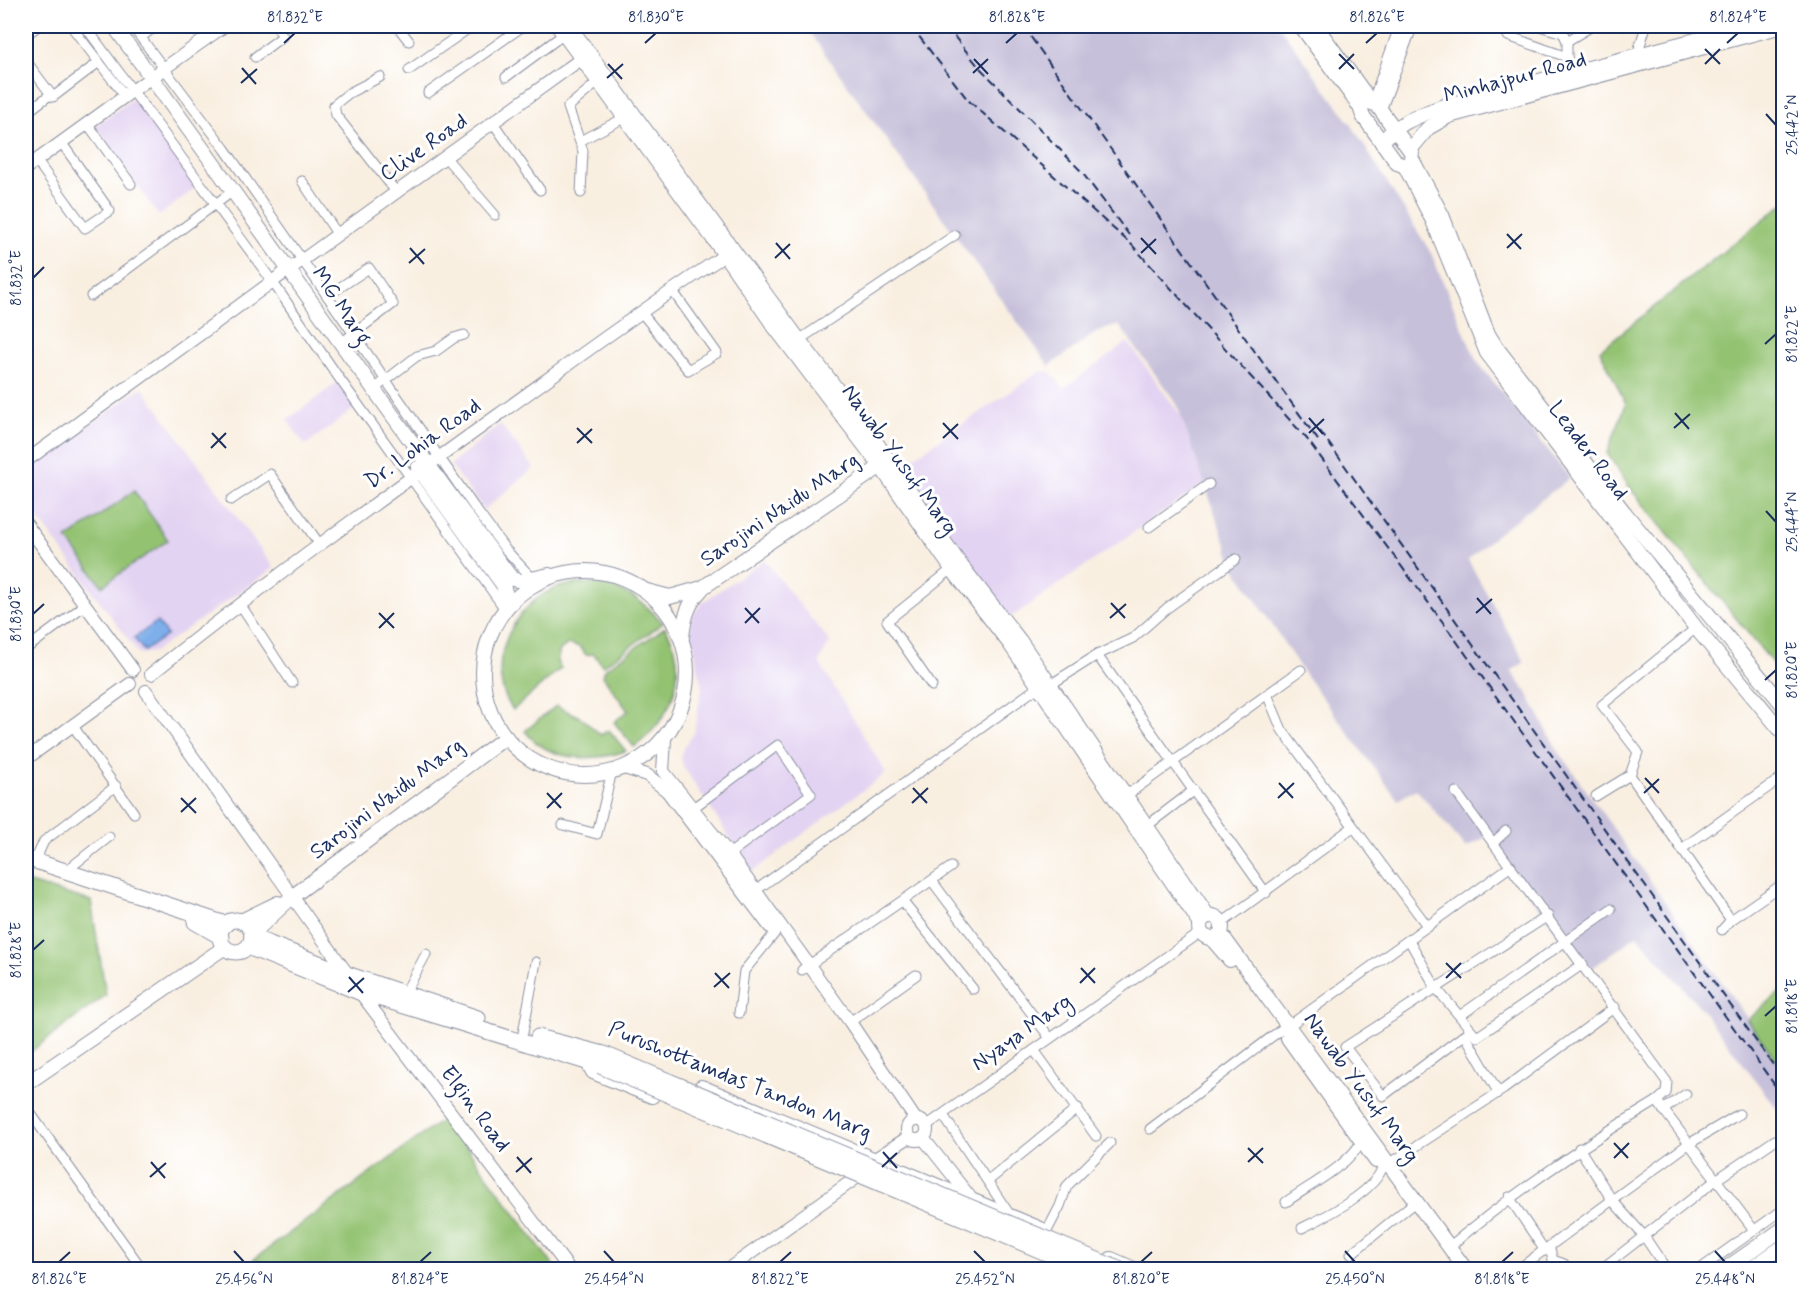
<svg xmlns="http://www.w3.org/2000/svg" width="1809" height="1295" font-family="Mynerve,sans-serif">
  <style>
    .built { fill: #e3d3f2 }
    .industrial { fill: #c6c0da }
    .green { fill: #93c271; stroke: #577868; stroke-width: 1.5 }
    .water { fill: #7eafea; stroke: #4c6fa4; stroke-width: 1.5 }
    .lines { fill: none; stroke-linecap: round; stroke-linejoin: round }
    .minor-casing { stroke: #8a8fa0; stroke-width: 11 }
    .tertiary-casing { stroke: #8a8fa0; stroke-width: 14 }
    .secondary-casing { stroke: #8a8fa0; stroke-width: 16 }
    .primary-casing { stroke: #8a8fa0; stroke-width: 17 }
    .minor { stroke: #fff; stroke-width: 9 }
    .tertiary { stroke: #fff; stroke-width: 12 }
    .secondary { stroke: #fff; stroke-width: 14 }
    .primary { stroke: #fff; stroke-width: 15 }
    .rail { stroke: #1b2f5e; stroke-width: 2; stroke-dasharray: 9 4.5; stroke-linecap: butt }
    .primary-bridge-casing { stroke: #8a8fa0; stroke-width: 17; stroke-linecap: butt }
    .primary-bridge { stroke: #fff; stroke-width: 15 }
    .ticks { fill: none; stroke: #1b2f5e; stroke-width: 2 }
    .labels { text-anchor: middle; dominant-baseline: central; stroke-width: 6; stroke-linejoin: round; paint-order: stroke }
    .street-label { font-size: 22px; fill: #1b2f5e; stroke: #fff }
    .neatline { fill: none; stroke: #1b2f5e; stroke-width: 2 }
    .ticks-label { font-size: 15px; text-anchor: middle; fill: #1b2f5e }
  </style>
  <rect width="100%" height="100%" fill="#fff"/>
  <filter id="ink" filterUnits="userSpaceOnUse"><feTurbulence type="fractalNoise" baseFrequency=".0167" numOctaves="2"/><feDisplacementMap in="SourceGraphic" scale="12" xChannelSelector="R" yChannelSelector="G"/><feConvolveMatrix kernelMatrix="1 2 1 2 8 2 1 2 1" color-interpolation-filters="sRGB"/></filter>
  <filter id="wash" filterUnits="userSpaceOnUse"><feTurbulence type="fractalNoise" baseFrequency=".008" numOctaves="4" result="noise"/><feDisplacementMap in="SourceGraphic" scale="24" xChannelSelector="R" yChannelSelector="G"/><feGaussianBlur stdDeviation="1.35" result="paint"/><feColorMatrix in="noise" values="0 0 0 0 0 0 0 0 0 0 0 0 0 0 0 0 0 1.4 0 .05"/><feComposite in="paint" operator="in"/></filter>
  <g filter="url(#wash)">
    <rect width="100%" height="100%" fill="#f9efe1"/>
    <g class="built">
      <polygon points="134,98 198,186 159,216 95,126"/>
      <polygon points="1128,342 1181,416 1208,481 1010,618 901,466 1039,372 1049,371 1064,388"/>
      <polygon points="338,382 357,407 305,445 287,420"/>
      <polygon points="142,387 274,568 154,652 139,654 26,502 26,472"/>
      <polygon points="500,424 534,468 484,510 450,465"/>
      <polygon points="764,560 830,642 819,662 886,773 752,872 683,766 681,756 683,748 694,733 702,687 691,632 691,617 703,602"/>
    </g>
    <polygon class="industrial" points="805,26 1279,26 1351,124 1431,253 1476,360 1570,478 1497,534 1468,560 1525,662 1511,671 1526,691 1557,749 1783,1069 1783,1117 1700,1007 1637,935 1587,972 1486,837 1466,848 1416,789 1398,800 1301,669 1233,565 1177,404 1119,325 1097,332 1049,366"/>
    <g class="green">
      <polygon points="1783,204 1783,676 1630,488 1607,453 1626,404 1600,350"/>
      <polygon points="134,491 168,540 102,586 67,539"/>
      <path d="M590,583C622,587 642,599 663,623L603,666L594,654L586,655L580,647L568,644L560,650L557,662L561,668L513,710C484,670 508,613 549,591C561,584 576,584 590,583Z"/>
      <path d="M665,627C692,671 672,719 634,747L614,722L628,711L603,676L605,669Z"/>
      <path d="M556,706L580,717L601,735L609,730L626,751C592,762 549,762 525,731Z"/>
      <polygon points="26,882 91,901 106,995 26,1055"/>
      <polygon points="1783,990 1783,1069 1747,1020"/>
      <polygon points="445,1118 556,1269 239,1269 246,1265"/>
    </g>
    <polygon class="water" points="157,622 167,635 144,651 134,638"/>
  </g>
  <g filter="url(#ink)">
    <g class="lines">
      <g class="minor-casing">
        <g id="minor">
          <polyline points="71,26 125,96"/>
          <polyline points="85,26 272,281 339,378 505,609"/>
          <polyline points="132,26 225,149 474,507 505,549 532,578"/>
          <polyline points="397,26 409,41"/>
          <polyline points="1512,26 1508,36 1567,57"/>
          <polyline points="1539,26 1563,33 1567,41 1567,73"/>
          <polyline points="26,35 38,26"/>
          <polyline points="141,37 156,26"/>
          <polyline points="1567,41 1592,26"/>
          <polyline points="1637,55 1646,26"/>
          <polyline points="255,57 283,36 276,26"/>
          <polyline points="26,61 53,97 99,62"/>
          <polyline points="409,70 472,26"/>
          <polyline points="380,77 349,93 334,105 336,115 397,193"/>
          <polyline points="506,77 564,34"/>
          <polyline points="428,93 523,26"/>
          <polyline points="26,113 51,94"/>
          <polyline points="87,123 131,184"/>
          <polyline points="494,124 540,190"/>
          <polyline points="580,141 624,118"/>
          <polyline points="446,158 495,215"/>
          <polyline points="36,160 85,228 110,211 61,142"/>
          <polyline points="302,181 338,235"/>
          <polyline points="581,193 583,151 568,107 598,82"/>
          <polyline points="91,296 229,194"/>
          <polyline points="327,296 369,268 393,304 341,343"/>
          <polyline points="641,312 688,370 717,353 672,290"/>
          <polyline points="799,340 955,235"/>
          <polyline points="373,390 417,356 436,351 454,338 464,335"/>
          <polyline points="231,500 270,474 320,545"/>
          <polyline points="1149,527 1209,484"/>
          <polyline points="26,540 34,535"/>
          <polyline points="240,604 292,683"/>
          <polyline points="26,649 85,605"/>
          <polyline points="1097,655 1266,893"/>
          <polyline points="1050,685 1097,655 1133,638 1167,608 1236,559"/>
          <polyline points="932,686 887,621 952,569"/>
          <polyline points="1267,694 1282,730 1428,927"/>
          <polyline points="73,726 134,813"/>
          <polyline points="1630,775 1731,920"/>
          <polyline points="1127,795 1301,670"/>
          <polyline points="1596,796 1630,775 1638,752 1602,705 1696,628"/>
          <polyline points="689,811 778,745 811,794 729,854"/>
          <polyline points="563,825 597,834 612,771"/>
          <polyline points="1148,825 1194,790"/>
          <polyline points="1493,843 1506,831"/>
          <polyline points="1683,848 1784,776"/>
          <polyline points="35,861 44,841 116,786"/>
          <polyline points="66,871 109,837"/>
          <polyline points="932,881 1050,1038"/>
          <polyline points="752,893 1038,687"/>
          <polyline points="903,902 973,989"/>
          <polyline points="1222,923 1353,827"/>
          <polyline points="1722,930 1731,920 1784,883"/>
          <polyline points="1409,940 1436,988 1477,1037 1583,964"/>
          <polyline points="802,970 951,867"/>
          <polyline points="405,993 426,954"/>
          <polyline points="739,1013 744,971 775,933"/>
          <polyline points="1461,1015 1611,909"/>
          <polyline points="850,1022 916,975"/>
          <polyline points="1290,1025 1511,866"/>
          <polyline points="1471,1030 1383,1096 1345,1047 1548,916"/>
          <polyline points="523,1033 536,962"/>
          <polyline points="1465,1035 1498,1092"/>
          <polyline points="1034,1050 1096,1136"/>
          <polyline points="1657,1101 1754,1230"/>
          <polyline points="26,1107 143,1270"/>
          <polyline points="1663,1110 1686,1094"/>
          <polyline points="943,1115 1010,1215"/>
          <polyline points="926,1126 1200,933"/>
          <polyline points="1150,1129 1282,1029"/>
          <polyline points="1579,1148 1612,1200 1644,1236 1667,1270"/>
          <polyline points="1389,1164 1504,1089 1615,1007"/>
          <polyline points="988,1181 1078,1108"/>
          <polyline points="1509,1197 1545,1251 1550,1249 1553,1260 1564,1264 1564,1270"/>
          <path d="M1286,1202C1310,1185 1348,1166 1362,1141"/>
          <path d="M1302,1228C1325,1217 1372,1193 1382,1169"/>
          <polyline points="1047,1231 1060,1206 1067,1186 1110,1143"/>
          <path d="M1449,1247C1515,1192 1583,1145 1657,1101L1666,1093L1667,1082L1456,792"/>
          <polyline points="1351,1254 1410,1206"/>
          <polyline points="1517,1270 1687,1145 1739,1114"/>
          <polyline points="1600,1270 1716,1180 1775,1140"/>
          <polyline points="1699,1270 1784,1209"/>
        </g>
      </g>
      <g class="tertiary-casing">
        <g id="tertiary">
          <polyline points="152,77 224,26"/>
          <polyline points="1374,102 1401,26"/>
          <polyline points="1380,109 1411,26"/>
          <polyline points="26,168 146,81"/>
          <polyline points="290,269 581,59"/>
          <polyline points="26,461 284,273"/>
          <polyline points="26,524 133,670"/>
          <path d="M151,674C264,584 381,499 498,415C573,361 647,306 725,255"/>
          <polyline points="146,691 349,976"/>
          <polyline points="665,739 663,771 729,854 850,1022 916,1120"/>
          <polyline points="26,759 130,684"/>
          <polyline points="624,768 647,775 667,791 770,927"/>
          <polyline points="359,991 570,1270"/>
          <circle cx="917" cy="1130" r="10"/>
          <polyline points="923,1138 970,1197"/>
          <polyline points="727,1270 856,1178 875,1159 909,1137"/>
        </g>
      </g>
      <g class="secondary-casing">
        <g id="secondary">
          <path d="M114,26C248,209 376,397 512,579L522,581L549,575"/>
          <polyline points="558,26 718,245 774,326 881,467 952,569 1010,644 1200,923"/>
          <polyline points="569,26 799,340 862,422 959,563 1020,641 1208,916"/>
          <polyline points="1301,26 1360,107"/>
          <polyline points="1316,26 1370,101"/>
          <polygon points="1366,101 1377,105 1412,153 1410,163 1405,166 1397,163 1363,116 1360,107"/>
          <path d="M1382,143C1394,123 1424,114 1444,106L1749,26"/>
          <polyline points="1410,150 1428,128 1449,116 1782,26"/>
          <polyline points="1413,161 1442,215 1488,334 1496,347 1624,512 1784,706"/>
          <polyline points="1405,166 1433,221 1487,353 1696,628 1784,734"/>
          <polyline points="418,468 503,585 506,595 505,609"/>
          <circle cx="585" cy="673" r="102"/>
          <polyline points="647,591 670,597 702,588 887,462"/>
          <path d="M682,637C684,619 688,603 701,590"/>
          <circle cx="1211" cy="927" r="11"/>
          <polyline points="241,921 278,903"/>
          <polyline points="252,934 293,896 506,737"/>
          <polyline points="1221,934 1466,1270"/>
          <polyline points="1212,939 1230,960"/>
          <polyline points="1288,1038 1376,1161"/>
          <polyline points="587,1061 593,1072 652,1096"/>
          <polyline points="26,1084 225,947"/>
          <polyline points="701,1087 1043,1230"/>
          <polyline points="1111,1259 1136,1270"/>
          <polyline points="1724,1270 1784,1228"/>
          <polyline points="1749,1270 1784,1246"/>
        </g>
      </g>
      <g class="primary-casing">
        <g id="primary">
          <polyline points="26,858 226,924"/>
          <circle cx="236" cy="936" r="16"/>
          <polyline points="195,922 221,937"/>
          <polyline points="252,937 347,974 478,1018"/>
          <polyline points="248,947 359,992 600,1066"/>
          <polyline points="538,1037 604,1054"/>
        </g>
      </g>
      <use href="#minor" class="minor"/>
      <use href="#tertiary" class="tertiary"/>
      <use href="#secondary" class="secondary"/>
      <use href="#primary" class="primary"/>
      <g class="rail">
        <polyline points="911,26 968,100 1132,245 1307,439 1442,621 1784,1098"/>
        <polyline points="946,26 979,67 1081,171 1129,235"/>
        <polyline points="1023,26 1320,443"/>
        <polyline points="1320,431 1784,1080"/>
      </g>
      <g class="primary-bridge-casing">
        <g id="primary-bridge">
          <polyline points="604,1054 1121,1270"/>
          <polyline points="600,1066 1087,1270"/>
        </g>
      </g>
      <use href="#primary-bridge" class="primary-bridge"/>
    </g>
  </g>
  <path class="ticks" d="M284,43L295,33M645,43L656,33M1006,43L1017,33M1366,43L1377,33M1727,43L1738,33M1705,49L1720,64M1339,54L1354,69M974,59L988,74M608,64L622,79M1705,64L1720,49M242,68L256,84M1339,69L1354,54M973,73L988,59M607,78L623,64M241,83L257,69M1766,114L1776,125M1507,234L1521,249M1141,238L1156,254M776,243L790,259M410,248L424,264M1507,248L1522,234M1141,253L1156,239M775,258L790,244M409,263L425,249M33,278L44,267M1765,344L1776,334M1675,413L1689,429M1309,418L1323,434M943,423L958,439M577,428L592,443M1674,428L1690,414M212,433L226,448M1309,433L1324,419M943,438L958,424M577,443L592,429M211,448L226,433M1766,511L1776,522M1477,598L1491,614M1111,603L1125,618M745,608L759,623M379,613L394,628M1476,613L1492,599M33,614L44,604M1110,618L1126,604M745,623L760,608M379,628L394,613M1765,680L1776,670M1645,778L1659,793M1279,783L1293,798M913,788L927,803M547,793L561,808M1644,793L1659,779M181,798L196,813M1278,798L1294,783M912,803L928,788M547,808L562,793M181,812L196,798M33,950L44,940M1446,963L1461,978M1081,968L1095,983M715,973L729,988M349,977L363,993M1446,978L1461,963M1080,983L1095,968M714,987L730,973M348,992L364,978M1765,1016L1776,1006M1614,1143L1628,1158M1248,1148L1263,1163M883,1152L897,1168M517,1157L531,1173M1614,1158L1629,1143M151,1162L165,1178M1248,1162L1263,1148M882,1167L897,1153M516,1172L532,1158M150,1177L166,1163M234,1251L244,1262M604,1251L614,1262M974,1251L985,1262M1345,1251L1355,1262M1715,1251L1725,1262M59,1262L70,1252M420,1262L431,1252M780,1262L791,1252M1141,1262L1152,1252M1502,1262L1513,1252"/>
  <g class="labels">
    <g class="street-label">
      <text transform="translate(1515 78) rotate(-15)">Minhajpur Road</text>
      <text transform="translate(424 148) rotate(-35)">Clive Road</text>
      <text transform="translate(341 306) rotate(56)">MG Marg</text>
      <text transform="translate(423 444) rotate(-36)">Dr. Lohia Road</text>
      <text transform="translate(1588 451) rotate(53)">Leader Road</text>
      <text transform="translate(899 460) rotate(54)">Nawab Yusuf Marg</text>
      <text transform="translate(780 510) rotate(-34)">Sarojini Naidu Marg</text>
      <text transform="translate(387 799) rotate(-37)">Sarojini Naidu Marg</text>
      <text transform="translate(1022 1033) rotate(-35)">Nyaya Marg</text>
      <text transform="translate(740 1081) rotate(22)">Purushottamdas Tandon Marg</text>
      <text transform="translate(1361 1088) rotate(54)">Nawab Yusuf Marg</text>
      <text transform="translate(475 1109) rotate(53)">Elgin Road</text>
    </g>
  </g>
  <rect width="1809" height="1295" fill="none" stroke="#fff" stroke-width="66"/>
  <rect x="33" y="33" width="1743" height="1229" class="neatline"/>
  <g class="ticks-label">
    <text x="295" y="22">81.832°E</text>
    <text x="656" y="22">81.830°E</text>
    <text x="1017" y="22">81.828°E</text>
    <text x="1377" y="22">81.826°E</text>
    <text x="1738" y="22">81.824°E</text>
    <text transform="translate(1792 125) rotate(-90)" y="5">25.442°N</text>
    <text transform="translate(16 278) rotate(-90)" y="5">81.832°E</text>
    <text transform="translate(1792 334) rotate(-90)" y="5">81.822°E</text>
    <text transform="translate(1792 522) rotate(-90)" y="5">25.444°N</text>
    <text transform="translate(16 614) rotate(-90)" y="5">81.830°E</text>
    <text transform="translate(1792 670) rotate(-90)" y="5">81.820°E</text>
    <text transform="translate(16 950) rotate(-90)" y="5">81.828°E</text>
    <text transform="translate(1792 1006) rotate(-90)" y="5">81.818°E</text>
    <text x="59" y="1284">81.826°E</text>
    <text x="244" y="1284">25.456°N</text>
    <text x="420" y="1284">81.824°E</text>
    <text x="614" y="1284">25.454°N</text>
    <text x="780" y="1284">81.822°E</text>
    <text x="985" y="1284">25.452°N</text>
    <text x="1141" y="1284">81.820°E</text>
    <text x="1355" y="1284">25.450°N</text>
    <text x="1502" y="1284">81.818°E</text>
    <text x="1725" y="1284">25.448°N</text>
  </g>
</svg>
